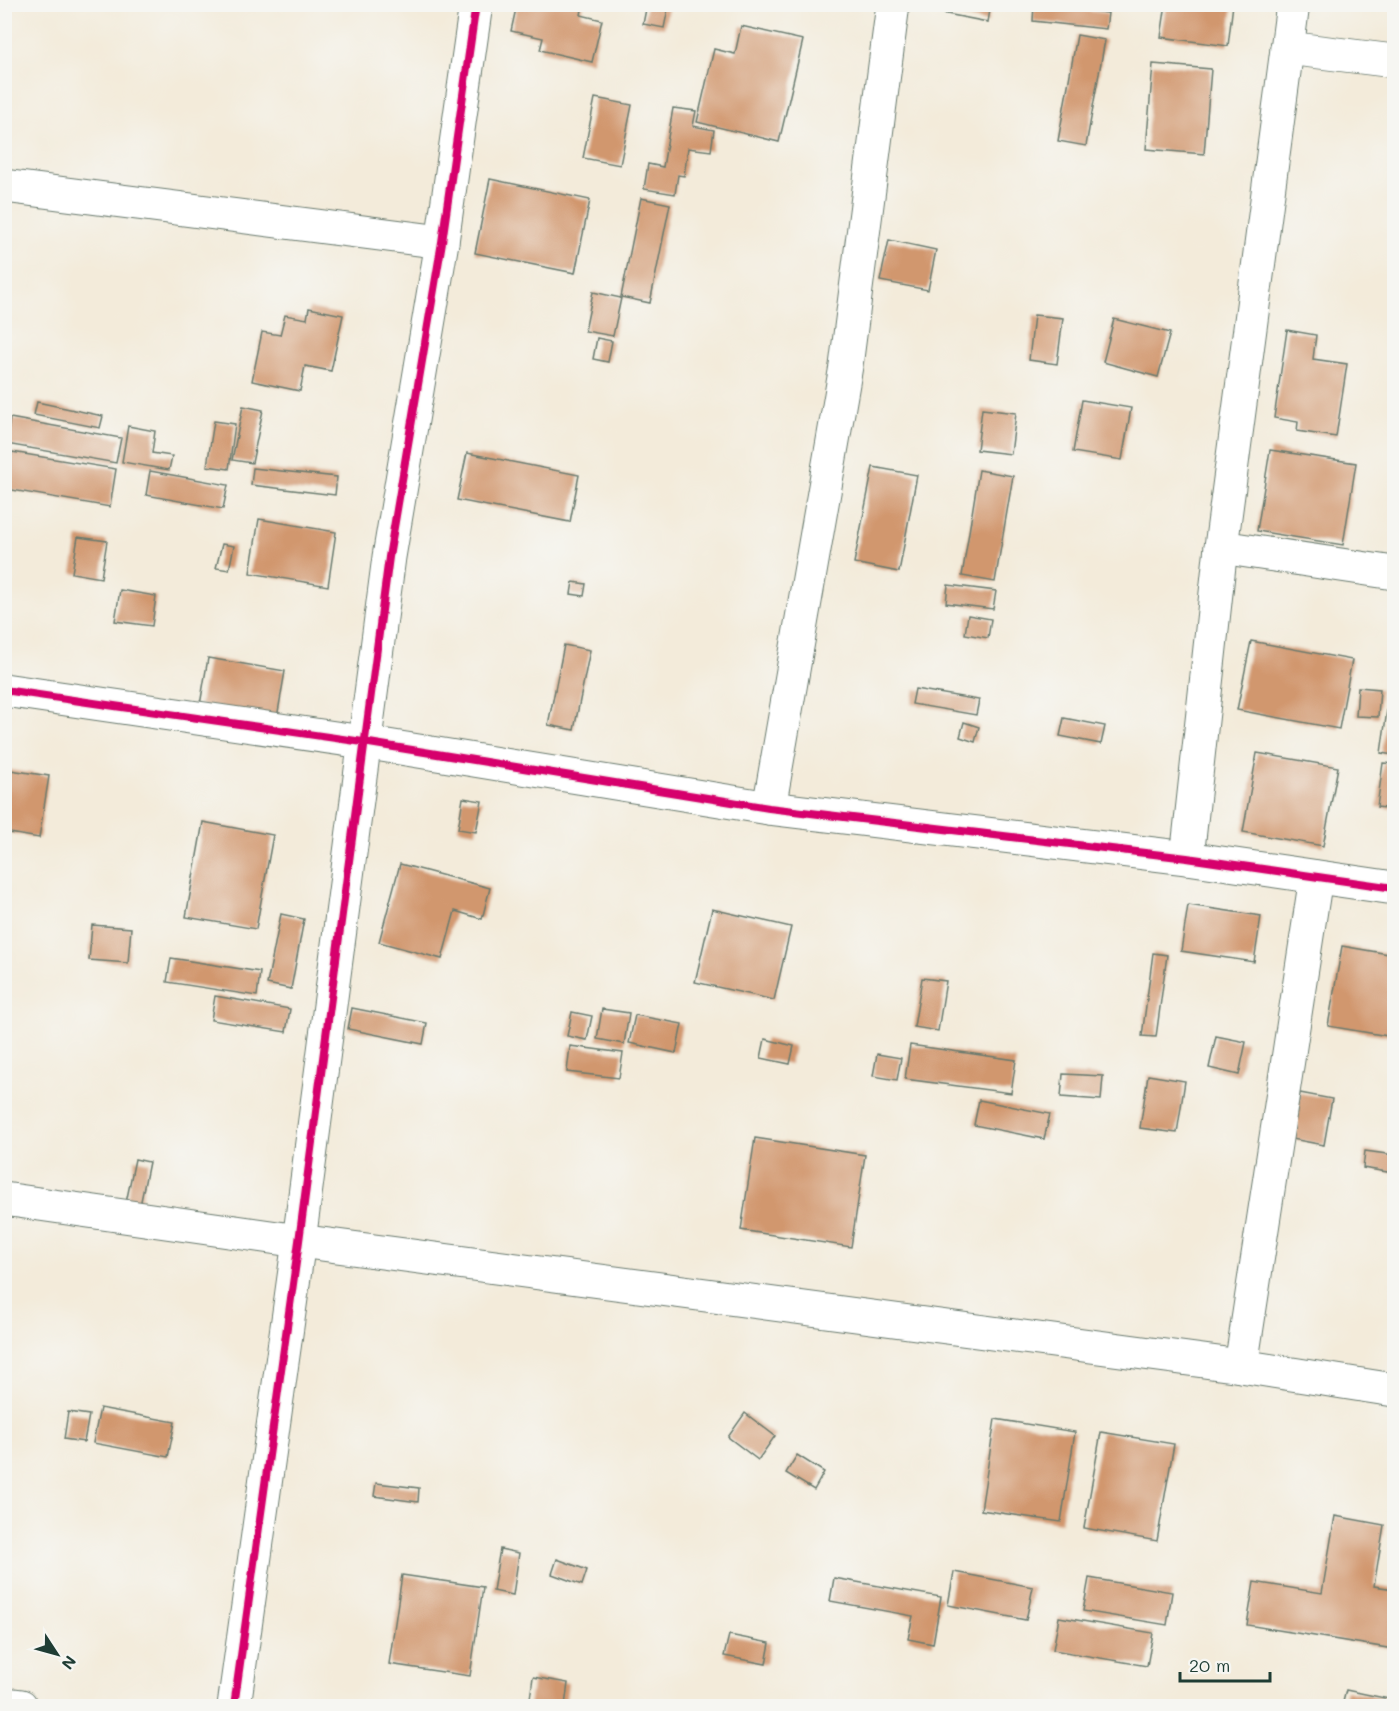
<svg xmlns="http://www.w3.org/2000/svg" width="1399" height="1711" font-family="Mali,sans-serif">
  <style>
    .building { fill: #d1976e }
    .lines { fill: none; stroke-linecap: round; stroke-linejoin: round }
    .minor-casing { stroke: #697a6e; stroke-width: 35 }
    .minor { stroke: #fff; stroke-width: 33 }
    .cycleway-casing { stroke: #f6f6f2; stroke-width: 11 }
    .cycleway { stroke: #d6006c; stroke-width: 8 }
  </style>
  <rect width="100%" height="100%" fill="#f6f6f2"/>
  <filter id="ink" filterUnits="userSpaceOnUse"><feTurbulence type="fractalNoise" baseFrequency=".0167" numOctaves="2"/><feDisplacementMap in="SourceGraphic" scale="12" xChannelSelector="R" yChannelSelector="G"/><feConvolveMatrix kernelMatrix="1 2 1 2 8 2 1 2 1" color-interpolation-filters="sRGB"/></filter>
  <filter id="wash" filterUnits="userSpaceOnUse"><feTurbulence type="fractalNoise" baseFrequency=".008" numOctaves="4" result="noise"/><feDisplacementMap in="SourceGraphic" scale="24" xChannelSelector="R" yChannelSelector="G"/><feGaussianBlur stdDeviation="1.35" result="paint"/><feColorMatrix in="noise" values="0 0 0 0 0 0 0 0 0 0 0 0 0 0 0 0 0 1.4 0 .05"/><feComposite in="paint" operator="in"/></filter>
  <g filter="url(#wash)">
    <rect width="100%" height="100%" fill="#f3ebda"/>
    <g id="blocks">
      <g class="building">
        <polygon points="517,4 583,4 581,15 602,20 592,62 540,50 543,38 511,31"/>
        <polygon points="647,4 669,4 664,28 643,24"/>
        <polygon points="927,4 991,4 988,22 926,10"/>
        <polygon points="1166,4 1233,4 1228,46 1161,37"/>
        <polygon points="1034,5 1108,13 1106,29 1033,21"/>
        <polygon points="741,26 803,40 779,142 697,122 714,49 735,54"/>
        <polygon points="1077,35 1105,40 1086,146 1058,141"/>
        <polygon points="1153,64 1211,69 1204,154 1146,149"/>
        <polygon points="595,98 632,105 620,165 583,158"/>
        <polygon points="673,108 696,111 693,126 714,130 711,151 688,148 684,176 678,175 675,194 644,189 648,164 663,167"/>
        <polygon points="490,179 590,200 575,273 475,253"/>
        <polygon points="641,198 670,204 650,303 621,297"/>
        <polygon points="889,240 936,250 928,290 880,281"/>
        <polygon points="593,292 621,298 613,336 585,331"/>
        <polygon points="309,308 343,315 331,371 305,366 300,391 252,381 262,332 280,335 285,315 307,319"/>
        <polygon points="1034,315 1063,318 1057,364 1029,360"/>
        <polygon points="1114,319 1170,333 1158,377 1103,362"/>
        <polygon points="1287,330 1316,335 1313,359 1347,364 1336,437 1297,431 1298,422 1274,418"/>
        <polygon points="597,338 612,341 608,362 593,359"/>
        <polygon points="1082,400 1131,408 1122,460 1073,452"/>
        <polygon points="37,402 103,416 100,428 34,415"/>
        <polygon points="243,406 263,410 252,463 232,460"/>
        <polygon points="982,409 1016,413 1011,454 977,450"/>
        <polygon points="10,418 121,438 116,463 6,444"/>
        <polygon points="214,421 235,424 229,469 207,466"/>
        <polygon points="128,426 155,431 152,453 172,456 169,470 122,462"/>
        <polygon points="1270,450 1356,463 1343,545 1257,531"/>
        <polygon points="12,452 116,469 110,507 6,489"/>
        <polygon points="467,453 579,475 570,522 457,500"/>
        <polygon points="873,467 917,475 899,572 854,563"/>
        <polygon points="253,468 337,477 335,495 251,485"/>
        <polygon points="979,470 1013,476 995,582 962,576"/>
        <polygon points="150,471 228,485 223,509 146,495"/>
        <polygon points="259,519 336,532 328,586 250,573"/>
        <polygon points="78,537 107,541 101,578 72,573"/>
        <polygon points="222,544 234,546 229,570 216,568"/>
        <polygon points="573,582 586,584 584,596 571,594"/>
        <polygon points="948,585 996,591 993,609 946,603"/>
        <polygon points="120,590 156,596 152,626 115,621"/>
        <polygon points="968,615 991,619 988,638 965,634"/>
        <polygon points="1251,641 1352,660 1339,729 1237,710"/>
        <polygon points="564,645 590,650 574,730 548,725"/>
        <polygon points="208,658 285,671 277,718 200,705"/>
        <polygon points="1358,687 1380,689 1378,717 1356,716"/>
        <polygon points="915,689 979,700 976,715 912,704"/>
        <polygon points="1389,696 1394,697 1394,755 1381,753"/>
        <polygon points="1064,718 1105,726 1101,744 1060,736"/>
        <polygon points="964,722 979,727 975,742 960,737"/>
        <polygon points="1257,753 1338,767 1323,846 1243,832"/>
        <polygon points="1383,763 1394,764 1394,809 1377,807"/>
        <polygon points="4,769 49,776 39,838 4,832"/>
        <polygon points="463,798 482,801 476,832 458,829"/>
        <polygon points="203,822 273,835 256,929 186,917"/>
        <polygon points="400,864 490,888 482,919 455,911 442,959 379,942"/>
        <polygon points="1188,905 1261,916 1254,962 1181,951"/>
        <polygon points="712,909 791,927 774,1000 695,982"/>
        <polygon points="281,914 304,919 291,989 267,984"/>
        <polygon points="92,925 131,928 128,963 89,960"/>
        <polygon points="1342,946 1394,955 1394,1037 1328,1026"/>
        <polygon points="1153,953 1167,955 1156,1037 1142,1036"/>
        <polygon points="171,958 260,972 257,996 167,982"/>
        <polygon points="922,978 946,981 938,1031 914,1027"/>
        <polygon points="215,996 290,1009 286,1032 211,1020"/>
        <polygon points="352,1008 427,1023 423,1044 348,1029"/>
        <polygon points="602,1009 629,1013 624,1044 597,1039"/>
        <polygon points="572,1012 592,1016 587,1040 567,1036"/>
        <polygon points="635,1015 682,1024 676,1053 629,1043"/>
        <polygon points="1216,1036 1246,1042 1239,1075 1209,1068"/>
        <polygon points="765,1039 794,1046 790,1064 761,1058"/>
        <polygon points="910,1045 1016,1060 1011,1093 905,1079"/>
        <polygon points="570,1046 623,1053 619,1078 567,1072"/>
        <polygon points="877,1054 901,1058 897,1080 873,1076"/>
        <polygon points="1063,1074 1103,1076 1101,1100 1061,1097"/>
        <polygon points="1148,1075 1185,1081 1177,1133 1140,1128"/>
        <polygon points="1300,1093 1332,1099 1324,1145 1292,1139"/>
        <polygon points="979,1100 1050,1114 1044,1139 974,1125"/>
        <polygon points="755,1138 865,1155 851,1247 741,1230"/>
        <polygon points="1365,1151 1394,1155 1394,1173 1363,1168"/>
        <polygon points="135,1159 149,1162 140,1206 126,1203"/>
        <polygon points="100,1408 175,1422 168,1457 93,1443"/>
        <polygon points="68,1412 89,1415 84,1442 64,1439"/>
        <polygon points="745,1413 775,1436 758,1460 728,1437"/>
        <polygon points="995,1419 1075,1432 1061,1522 981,1510"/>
        <polygon points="1101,1432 1174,1444 1157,1541 1084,1528"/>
        <polygon points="797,1455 824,1472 814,1490 786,1473"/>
        <polygon points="376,1483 419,1488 418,1502 374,1496"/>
        <polygon points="1335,1516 1384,1525 1374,1586 1394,1589 1394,1649 1247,1625 1254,1582 1322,1593"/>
        <polygon points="500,1549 519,1553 513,1595 493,1591"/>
        <polygon points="557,1559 587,1570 582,1585 552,1574"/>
        <polygon points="954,1572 1033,1587 1026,1620 948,1605"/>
        <polygon points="402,1575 483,1587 470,1676 389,1664"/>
        <polygon points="834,1578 941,1597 933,1644 908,1639 913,1616 830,1601"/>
        <polygon points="1089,1578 1172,1592 1167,1625 1083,1611"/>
        <polygon points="1059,1617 1153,1633 1147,1666 1053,1650"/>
        <polygon points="729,1635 770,1643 766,1664 724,1656"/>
        <polygon points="533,1677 568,1683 565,1706 529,1706"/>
        <polygon points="1346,1690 1394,1700 1394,1706 1342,1706"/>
      </g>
    </g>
  </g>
  <g filter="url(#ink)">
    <use href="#blocks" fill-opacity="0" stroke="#697a6e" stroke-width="1.5"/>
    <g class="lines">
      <g class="minor-casing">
        <g id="minor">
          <polyline points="1287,48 1394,61"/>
          <polyline points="4,186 442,242"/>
          <polyline points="1221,547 1394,573"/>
          <polyline points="4,690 363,742 769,808 1187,858 1394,888"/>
          <polyline points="769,808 846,366 893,4"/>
          <polyline points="1187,858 1221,547 1293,4"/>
          <polyline points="4,1199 299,1241 1241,1366 1394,1390"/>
          <polyline points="1241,1366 1316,877"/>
          <polyline points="4,1704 21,1706"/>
          <polyline points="234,1706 299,1241 389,557 442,242 476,4"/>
        </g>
      </g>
      <use href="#minor" class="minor"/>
      <g class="cycleway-casing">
        <g id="cycleway">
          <polyline points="4,690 363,742 769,808 1187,858 1394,888"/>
          <polyline points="234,1706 299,1241 389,557 442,242 476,4"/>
        </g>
      </g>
      <use href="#cycleway" class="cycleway"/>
    </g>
  </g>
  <rect width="1399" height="1711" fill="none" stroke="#f6f6f2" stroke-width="24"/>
  <g transform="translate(57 1654) rotate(126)" stroke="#f6f6f2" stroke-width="4.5" paint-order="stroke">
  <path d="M0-4.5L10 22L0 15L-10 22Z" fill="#1f3d34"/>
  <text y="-9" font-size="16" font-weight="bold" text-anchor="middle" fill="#1f3d34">N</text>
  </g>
  <path d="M1180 1672v9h90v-9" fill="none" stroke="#1f3d34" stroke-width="3"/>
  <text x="1189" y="1672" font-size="18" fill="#1f3d34" stroke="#f6f6f2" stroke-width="4.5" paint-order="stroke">20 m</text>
</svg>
